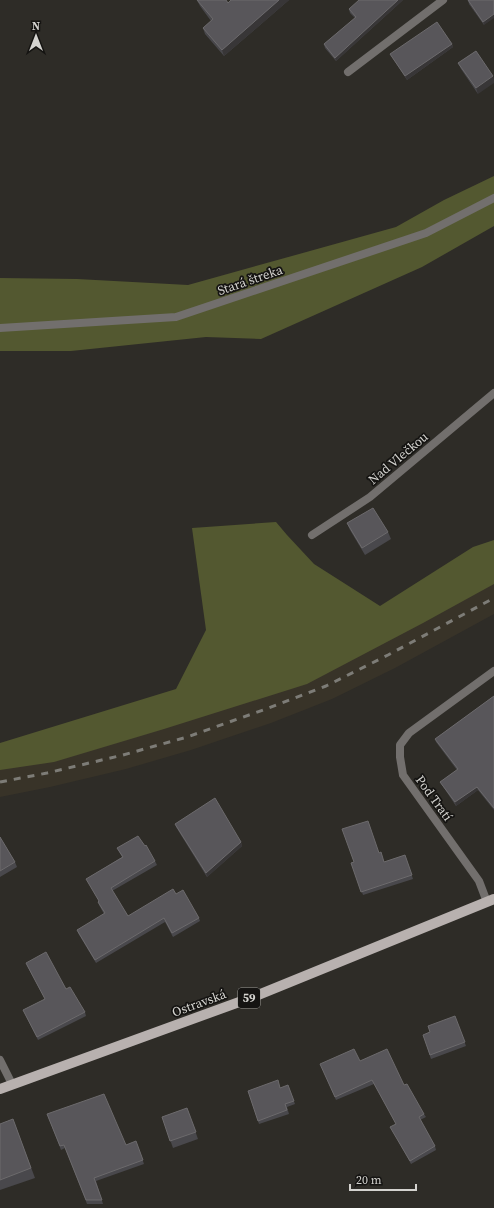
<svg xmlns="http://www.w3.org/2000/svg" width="494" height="1208" font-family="'Source Serif 4',serif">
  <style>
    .built { fill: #383328 }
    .forest { fill: #535830 }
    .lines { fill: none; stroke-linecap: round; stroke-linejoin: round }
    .minor { stroke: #726f6d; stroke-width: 8 }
    .primary { stroke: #b8b1af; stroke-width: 10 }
    .rail { stroke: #7d7c77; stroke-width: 3; stroke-dasharray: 7 7; stroke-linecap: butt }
    .wall { fill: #49484c }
    .shaded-wall { fill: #383637 }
    .building { fill: #58565a; stroke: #6c6a6c }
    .labels { text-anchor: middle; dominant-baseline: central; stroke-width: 3.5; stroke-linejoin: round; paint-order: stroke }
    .shield { fill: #151412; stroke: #9b9a96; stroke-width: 1 }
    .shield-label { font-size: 12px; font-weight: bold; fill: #d4d3cf }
    .street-label { font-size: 13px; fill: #d4d3cf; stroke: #151412 }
  </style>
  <rect width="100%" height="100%" fill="#2e2c27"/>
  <polygon class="built" points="494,581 494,614 395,668 332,699 271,723 191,750 126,769 50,787 0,797 0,767"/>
  <g class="forest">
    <polygon points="494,176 494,226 422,267 261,339 206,337 71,351 0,351 0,278 77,279 188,285 396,227 444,200"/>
    <polygon points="276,522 287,535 314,564 380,606 473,547 494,540 494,584 423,623 307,684 164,729 54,762 0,770 0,743 176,689 206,630 192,528"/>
  </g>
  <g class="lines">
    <g class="minor">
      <polyline points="348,72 443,0"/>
      <polyline points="0,328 176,317 426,233 494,198"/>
      <polyline points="312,535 370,497 494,393"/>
      <polyline points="487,902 479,881 403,775 400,757 400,745 409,733 494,671"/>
      <polyline points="0,1060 12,1084"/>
    </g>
    <polyline class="primary" points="0,1089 253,997 494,899"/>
    <polyline class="rail" points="0,782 47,773 123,755 187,737 266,709 326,686 388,655 494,598"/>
  </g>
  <g class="wall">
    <polygon points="197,0 228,3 231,0 289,0 224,56 205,34 203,28 211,21 200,6"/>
    <polygon points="403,0 336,61 325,48 324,44 355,18 350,13 349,9"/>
    <polygon points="468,0 494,0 484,25 469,4"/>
    <polygon points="452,44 453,47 407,80 392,57 390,54"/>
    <polygon points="476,51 478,94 461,69 458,63"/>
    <polygon points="347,523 388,532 391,539 365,555 350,530"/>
    <polygon points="494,696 494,810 478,790 456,806 440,782 457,770 436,742 435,739"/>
    <polygon points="175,824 241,842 242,846 207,877 176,827"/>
    <polygon points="0,837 15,862 17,867 0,877"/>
    <polygon points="145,846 155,861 157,865 112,891 128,916 176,894 199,918 200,921 173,937 165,922 96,963 78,933 77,930 104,914 99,905 98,902 99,901 88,882 86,879 122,857 117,848"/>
    <polygon points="379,853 384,862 405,855 413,879 363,895 351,863"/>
    <polygon points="26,963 66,989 85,1012 86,1016 38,1040 23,1010 45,999 27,966"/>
    <polygon points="455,1016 466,1046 431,1059 423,1035 430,1032"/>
    <polygon points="360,1061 404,1085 424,1114 426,1117 420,1120 435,1146 436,1150 411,1164 392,1130 390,1127 396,1124 374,1084 336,1100 322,1068"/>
    <polygon points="288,1085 295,1104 287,1107 289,1114 259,1124 248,1091 281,1088"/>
    <polygon points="187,1108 198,1139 173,1148 162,1117"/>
    <polygon points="47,1114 126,1145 136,1141 144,1164 96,1181 103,1204 87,1204 65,1148 61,1150"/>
    <polygon points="13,1119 35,1178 0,1190 0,1124"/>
  </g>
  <g class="shaded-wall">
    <polygon points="279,0 289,0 224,56 222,50"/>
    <polygon points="398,0 403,0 336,61 335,58"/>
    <polygon points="494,14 494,18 484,25 483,22"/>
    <polygon points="452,44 453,47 407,80 405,76"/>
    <polygon points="493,76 494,79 494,83 478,94 476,88"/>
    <polygon points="477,787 478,790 456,806 455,802"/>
    <polygon points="241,842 242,846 207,877 206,873"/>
  </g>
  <g class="building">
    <polygon points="197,0 226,0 228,3 231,0 279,0 222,50 203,28 213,19"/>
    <polygon points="359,0 398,0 335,58 324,44 356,17 349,9"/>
    <polygon points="468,0 494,0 494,14 483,22"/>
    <polygon points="437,22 452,44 405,76 390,54"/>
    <polygon points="476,51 493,76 476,88 458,63"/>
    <polygon points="373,508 388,532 362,548 347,523"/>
    <polygon points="494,696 494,808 477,787 455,802 440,782 458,769 435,739"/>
    <polygon points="215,798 241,842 206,873 175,824"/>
    <polygon points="368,821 379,853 381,852 384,862 405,855 412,875 361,892 351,863 354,862 342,829"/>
    <polygon points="138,836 145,846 146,845 155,861 111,888 128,916 173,889 176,894 183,890 199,918 172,933 164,918 95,960 77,930 105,913 98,902 99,901 86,879 123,857 117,848"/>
    <polygon points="0,837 15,862 0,871"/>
    <polygon points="46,952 66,989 70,987 85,1012 37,1037 23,1010 45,999 26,963"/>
    <polygon points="455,1016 465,1042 430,1055 423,1035 430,1032 428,1026"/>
    <polygon points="354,1049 360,1061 387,1049 404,1085 407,1084 424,1114 419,1117 435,1146 410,1161 390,1127 396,1124 372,1080 335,1097 320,1064"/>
    <polygon points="278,1080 280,1088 288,1085 294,1101 285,1104 287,1110 258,1121 248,1091"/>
    <polygon points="104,1094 126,1145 136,1141 143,1160 94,1178 102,1200 86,1200 64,1145 60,1146 47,1114"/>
    <polygon points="187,1108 196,1132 170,1141 162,1117"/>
    <polygon points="13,1119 31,1168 0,1180 0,1124"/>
  </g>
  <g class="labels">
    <rect class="shield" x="238" y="988" width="22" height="20" rx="3"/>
    <g class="shield-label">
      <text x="249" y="998">59</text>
    </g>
    <g class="street-label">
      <text transform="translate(250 280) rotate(-19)">Stará štreka</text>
      <text transform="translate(398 458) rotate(-40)">Nad Vlečkou</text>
      <text transform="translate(434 798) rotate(54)">Pod Tratí</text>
      <text transform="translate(199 1003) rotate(-20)">Ostravská</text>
    </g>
  </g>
  <g transform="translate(36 36)" stroke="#151412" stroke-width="3" paint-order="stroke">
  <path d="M0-3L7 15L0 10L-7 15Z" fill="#d4d3cf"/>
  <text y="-6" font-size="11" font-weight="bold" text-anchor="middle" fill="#d4d3cf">N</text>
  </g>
  <path d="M350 1184v6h66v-6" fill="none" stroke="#d4d3cf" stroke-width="2"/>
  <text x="356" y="1184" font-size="12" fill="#d4d3cf" stroke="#151412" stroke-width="3" paint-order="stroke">20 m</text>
</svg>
